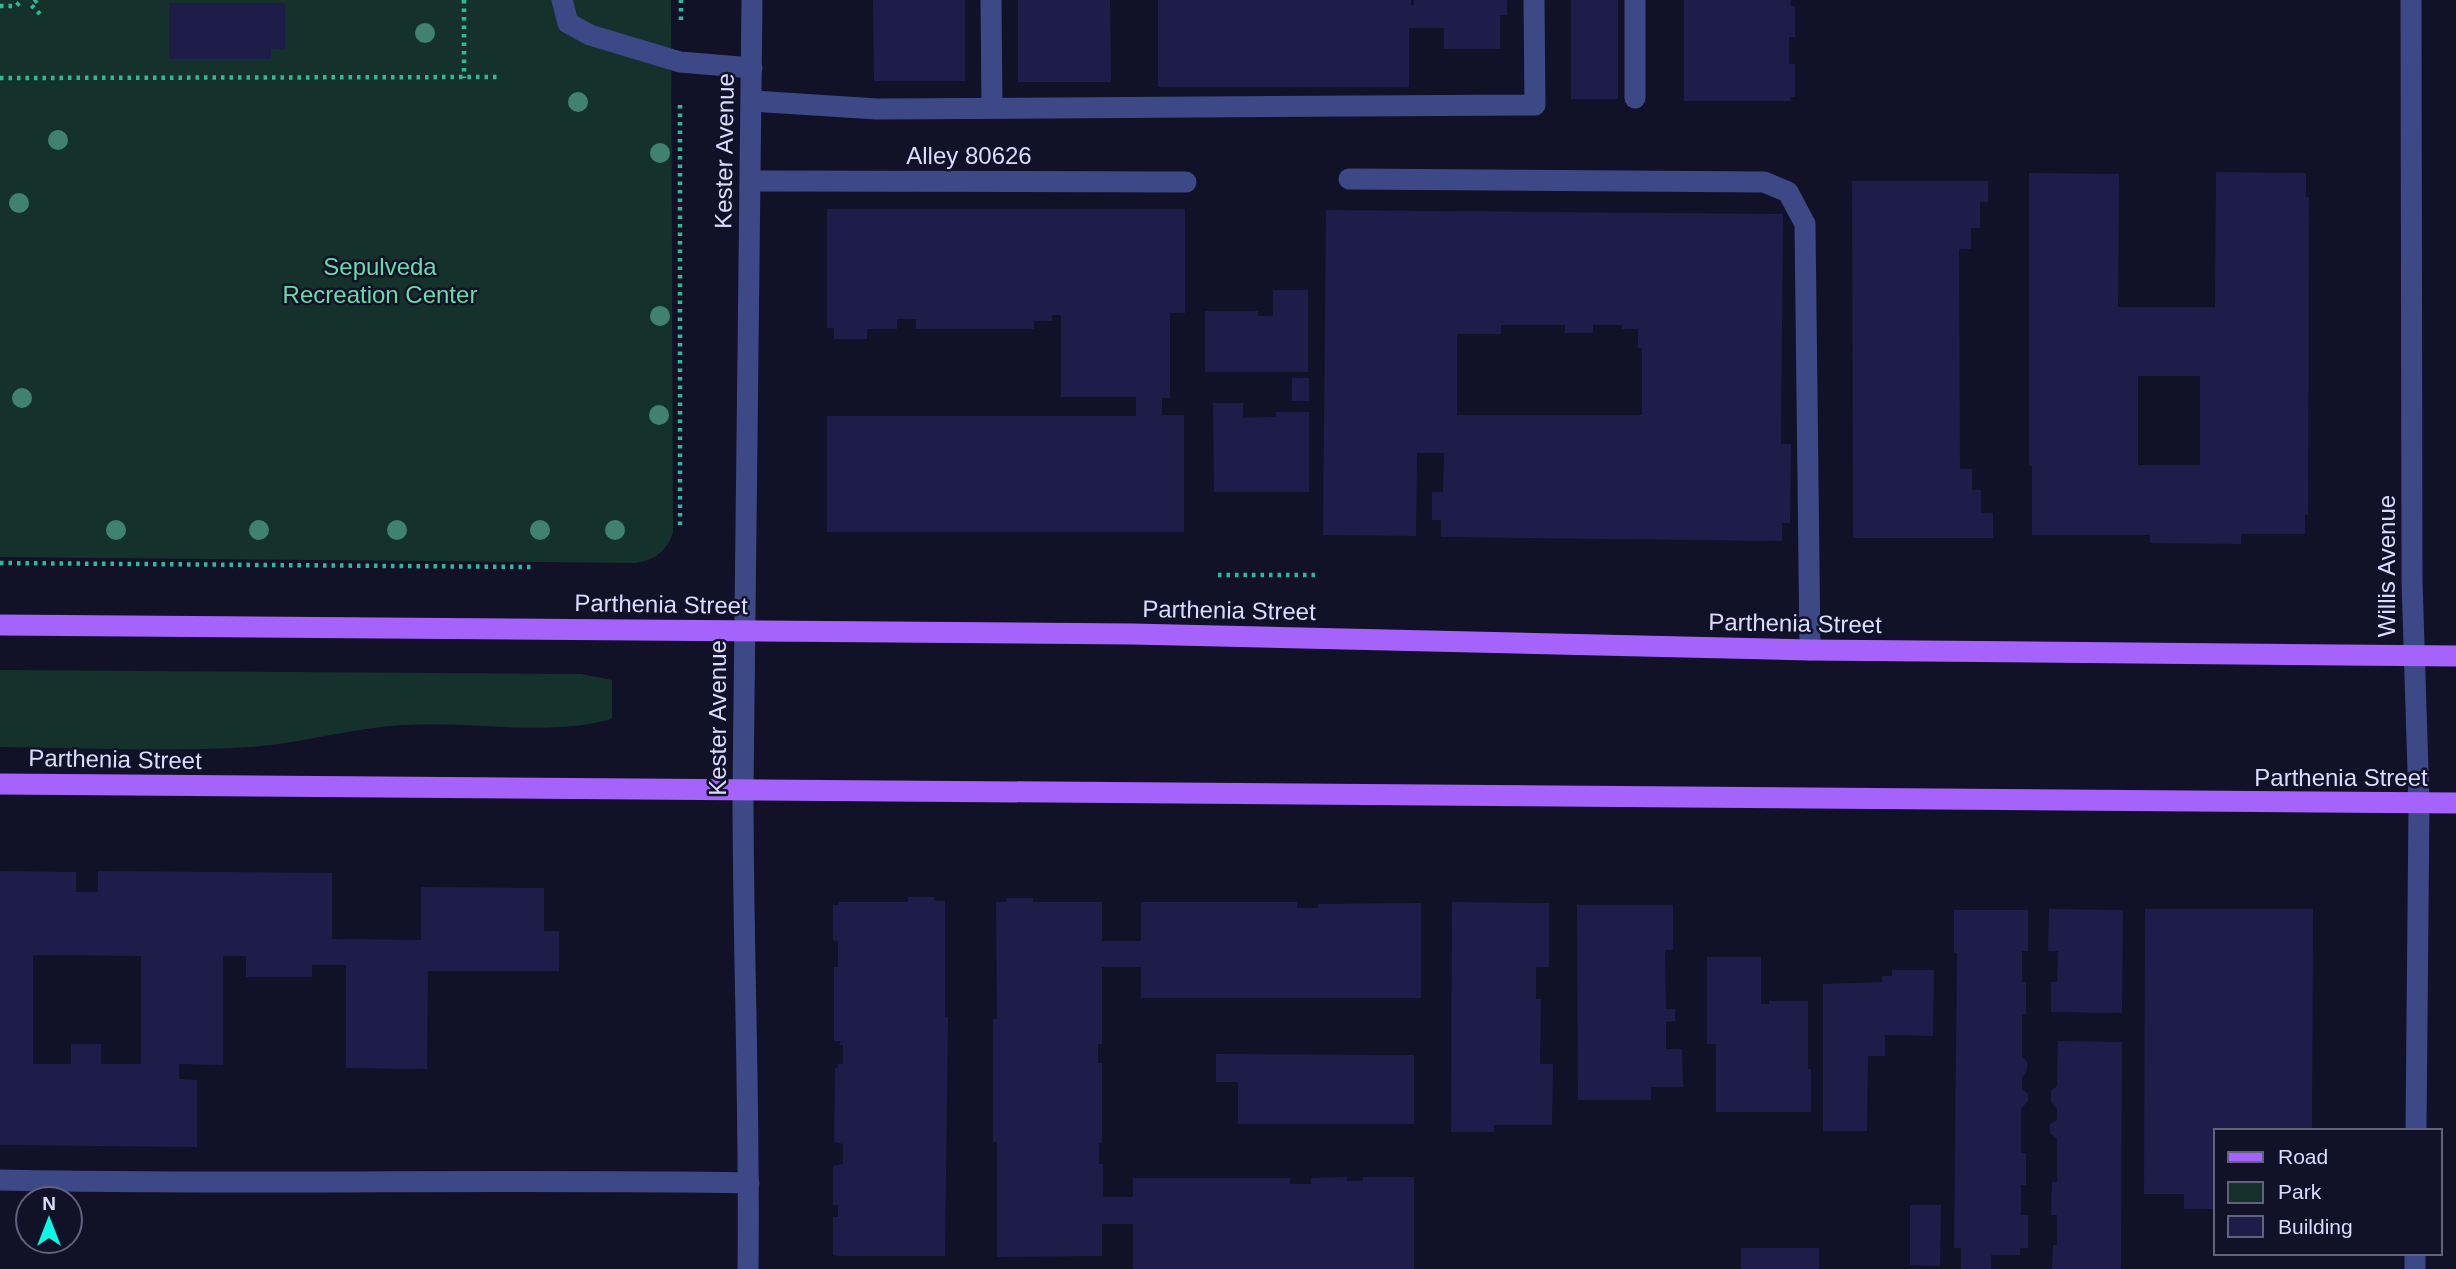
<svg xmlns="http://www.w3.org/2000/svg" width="2456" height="1269" font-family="Helvetica,sans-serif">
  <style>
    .green { fill: #14322b }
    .building { fill: #1e1d49; fill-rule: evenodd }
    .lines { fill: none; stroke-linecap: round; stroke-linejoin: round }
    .path { stroke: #34b797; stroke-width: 4.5; stroke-dasharray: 3.5 5; stroke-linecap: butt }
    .minor { stroke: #3d4886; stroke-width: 21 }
    .major { stroke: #a663fb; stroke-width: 21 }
    .tree { fill: #40816f }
    .labels { text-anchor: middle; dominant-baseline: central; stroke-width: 5; stroke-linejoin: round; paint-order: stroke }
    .street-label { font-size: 24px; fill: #d9dcfe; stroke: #111128 }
    .park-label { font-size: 24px; fill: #66dda9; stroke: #111128 }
  </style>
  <rect width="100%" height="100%" fill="#111128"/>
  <g class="green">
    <path d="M0,0H671L673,532C667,551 655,560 636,563L0,557Z"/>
    <path d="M0,670L581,674L612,680V719C549,737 470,721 404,725C352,728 303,743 251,747C168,752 83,748 0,747Z"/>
  </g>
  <g class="building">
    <polygon points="873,0 965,0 965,81 874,81"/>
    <polygon points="1018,0 1110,0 1111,82 1018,82"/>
    <polygon points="1158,0 1411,0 1411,5 1414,5 1414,0 1507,0 1507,15 1500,15 1500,49 1444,49 1444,28 1409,28 1409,87 1158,87"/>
    <rect x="1571" y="0" width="47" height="99"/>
    <polygon points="1684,0 1791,0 1791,6 1795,6 1795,37 1789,37 1789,64 1795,64 1795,97 1790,97 1790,101 1684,101"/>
    <polygon points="169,3 285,3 285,49 271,49 271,59 169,59"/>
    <path d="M2216,172L2306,173V197H2309L2308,515H2305V534H2241V544L2150,543V535H2032V466H2029V173L2119,174L2118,307H2215ZM2138,376H2200V465H2138Z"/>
    <polygon points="1852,181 1988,181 1988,202 1980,202 1980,228 1971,228 1971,249 1959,249 1960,469 1972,469 1972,490 1981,490 1981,513 1993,513 1993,538 1853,538"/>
    <polygon points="827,209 1185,209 1185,313 1170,313 1170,398 1162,398 1162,415 1184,415 1184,532 827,532 827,416 1136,416 1136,397 1061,397 1061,315 1052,315 1052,321 1034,321 1034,329 916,329 916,319 897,319 897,329 867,329 867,339 834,339 834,328 827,328"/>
    <path d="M1326,210L1783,214L1781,444H1791L1790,523H1782V541L1441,537V520H1432V492H1443L1444,453H1417L1416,536L1323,535ZM1501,325H1565V333H1593V325H1622V329H1638V348H1642V415H1457V334H1501Z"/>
    <polygon points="1273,290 1308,290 1308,372 1205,372 1205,311 1258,311 1258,316 1273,316"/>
    <rect x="1292" y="378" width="17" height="23"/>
    <polygon points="1213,403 1243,403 1243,418 1276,417 1276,412 1309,412 1309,492 1214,492"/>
    <path d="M0,871L76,872V892H98V871L332,873V939L421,940V887L544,888V931H559V971H428L427,1069L346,1068V965H312V977H246V956H223V1065L179,1064V1079L197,1080V1147L0,1145ZM33,955L141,956V1064H101V1044H71V1064H33Z"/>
    <polygon points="908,897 934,897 934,901 945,901 945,1017 948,1017 945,1256 837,1256 833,1255 833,1217 838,1217 838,1205 833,1205 833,1166 843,1164 843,1144 834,1142 835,1068 838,1068 838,1064 843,1064 843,1045 840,1045 840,1041 834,1041 834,967 838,967 838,941 833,940 833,905 838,905 839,902 908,902"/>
    <polygon points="1006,898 1033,898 1033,902 1102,902 1102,941 1141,941 1141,902 1297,902 1297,908 1318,908 1318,904 1421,903 1421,998 1141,998 1141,967 1102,967 1102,1044 1098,1044 1098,1063 1102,1063 1102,1143 1099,1143 1099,1164 1103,1164 1103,1197 1133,1197 1133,1178 1290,1178 1290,1184 1311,1184 1311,1178 1347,1177 1347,1181 1363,1181 1363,1177 1414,1177 1414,1269 1133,1269 1133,1224 1102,1224 1102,1256 997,1257 997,1142 993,1142 993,1019 997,1019 996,902 1006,902"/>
    <polygon points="1452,902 1549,903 1549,967 1536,967 1536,999 1541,999 1540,1064 1553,1064 1552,1125 1494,1125 1494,1132 1451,1132"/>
    <polygon points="1577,905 1673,905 1673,950 1665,950 1666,1009 1675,1009 1675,1021 1666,1022 1666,1049 1682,1049 1683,1087 1651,1087 1651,1100 1578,1100"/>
    <polygon points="2049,909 2123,910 2122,1013 2051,1012 2051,982 2057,982 2058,951 2048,951"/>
    <polygon points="2145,909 2313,909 2312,1131 2216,1131 2216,1209 2184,1209 2184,1194 2144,1194"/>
    <polygon points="1954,910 2028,910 2028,951 2022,951 2022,982 2026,982 2026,1014 2022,1014 2022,1056 2027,1062 2027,1070 2022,1078 2022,1089 2028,1094 2028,1101 2021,1109 2021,1153 2026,1153 2026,1185 2021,1185 2021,1215 2028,1215 2028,1248 2020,1248 2020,1255 1991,1255 1991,1269 1961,1269 1961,1248 1954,1248 1957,953 1954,953"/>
    <polygon points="1707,957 1761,957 1761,1004 1769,1004 1769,1001 1808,1001 1808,1069 1811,1069 1811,1112 1716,1112 1716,1044 1707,1044"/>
    <polygon points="1892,970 1934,970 1933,1036 1885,1035 1885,1056 1868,1056 1867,1131 1823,1131 1823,984 1882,982 1882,976 1892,976"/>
    <polygon points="2058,1041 2122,1042 2121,1269 2052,1269 2053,1245 2057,1245 2057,1215 2051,1215 2052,1182 2057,1182 2057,1139 2050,1133 2050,1124 2057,1120 2057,1109 2051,1102 2051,1091 2057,1086"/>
    <polygon points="1216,1054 1414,1055 1414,1124 1238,1124 1238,1082 1216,1082"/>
    <polygon points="1910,1205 1941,1205 1940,1266 1910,1265"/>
    <rect x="1741" y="1248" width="78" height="21"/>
  </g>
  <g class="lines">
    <g class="path">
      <polyline points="37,0 31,5 41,15"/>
      <polyline points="464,0 464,78"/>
      <polyline points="0,6 16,6 22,0"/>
      <polyline points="681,20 681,0"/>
      <polyline points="0,78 499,77"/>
      <polyline points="680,525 680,103"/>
      <polyline points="0,563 532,567"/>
      <polyline points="1218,575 1317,575"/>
    </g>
    <g class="minor">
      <polyline points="562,0 568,23 590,35 680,62 752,68"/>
      <polyline points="991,0 992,108"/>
      <polyline points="1635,0 1635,98"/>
      <polyline points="2411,0 2412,581 2419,803 2416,1131"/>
      <polyline points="752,101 877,109 1535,105 1534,0"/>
      <polyline points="1349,179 1764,182 1788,192 1805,224 1810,650"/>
      <polyline points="751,181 1186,182"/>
      <path d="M0,1180C250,1185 500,1179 749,1183"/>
      <path d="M748,1269C750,1110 743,950 743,791L752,0"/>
      <polyline points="2415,1269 2415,1253"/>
    </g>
    <g class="major">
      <polyline points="0,625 1133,634 1810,650 2456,656"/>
      <polyline points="0,784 2456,803"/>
    </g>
  </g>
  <g class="tree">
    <circle cx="425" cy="33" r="10"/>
    <circle cx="578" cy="102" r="10"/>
    <circle cx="58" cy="140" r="10"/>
    <circle cx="660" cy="153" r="10"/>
    <circle cx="19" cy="203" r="10"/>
    <circle cx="660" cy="316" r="10"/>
    <circle cx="22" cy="398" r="10"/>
    <circle cx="659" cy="415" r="10"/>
    <circle cx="116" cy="530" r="10"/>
    <circle cx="259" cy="530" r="10"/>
    <circle cx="397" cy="530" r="10"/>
    <circle cx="540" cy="530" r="10"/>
    <circle cx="615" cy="530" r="10"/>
  </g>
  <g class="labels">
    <g class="street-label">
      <text transform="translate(724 151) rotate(-89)">Kester Avenue</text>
      <text x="969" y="155">Alley 80626</text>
      <text transform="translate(2386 566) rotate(-90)">Willis Avenue</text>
      <text transform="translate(661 604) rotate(1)">Parthenia Street</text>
      <text transform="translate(1229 610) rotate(1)">Parthenia Street</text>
      <text transform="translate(1795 623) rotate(1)">Parthenia Street</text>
      <text transform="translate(717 718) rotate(-90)">Kester Avenue</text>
      <text transform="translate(115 759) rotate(1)">Parthenia Street</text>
      <text x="2341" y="777">Parthenia Street</text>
    </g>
    <g class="park-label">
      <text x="380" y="266">Sepulveda<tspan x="380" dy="28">Recreation Center</tspan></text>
    </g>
  </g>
  <rect x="2214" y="1129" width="228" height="126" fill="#111128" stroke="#61627e" stroke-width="2"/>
  <rect x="2228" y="1152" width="35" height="10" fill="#a663fb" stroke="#61627e" stroke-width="2"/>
  <text x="2278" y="1164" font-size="21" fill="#d9dcfe">Road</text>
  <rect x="2228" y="1182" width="35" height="21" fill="#14322b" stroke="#61627e" stroke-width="2"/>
  <text x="2278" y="1199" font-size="21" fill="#d9dcfe">Park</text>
  <rect x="2228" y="1216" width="35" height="21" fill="#1e1d49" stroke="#61627e" stroke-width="2"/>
  <text x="2278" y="1234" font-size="21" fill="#d9dcfe">Building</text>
  <g transform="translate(49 1220)"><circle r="33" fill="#111128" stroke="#61627e" stroke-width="2"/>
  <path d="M0-5L12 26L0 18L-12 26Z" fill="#0bf8e4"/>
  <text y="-10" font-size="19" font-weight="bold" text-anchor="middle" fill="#d9dcfe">N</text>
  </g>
</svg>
